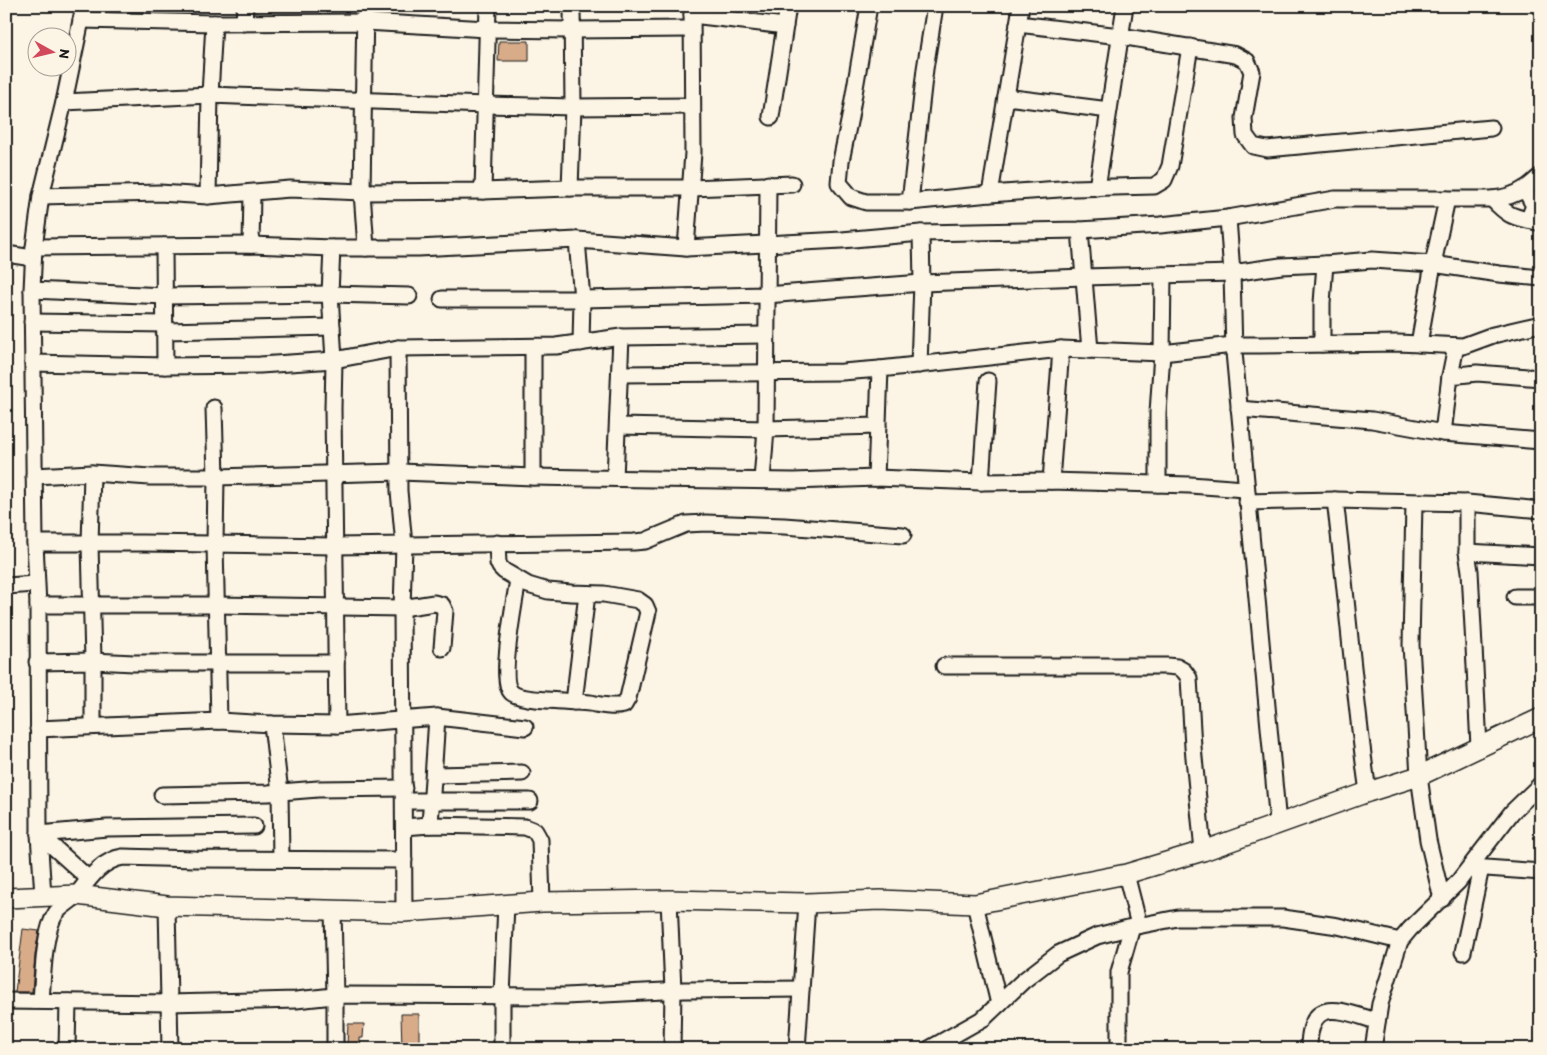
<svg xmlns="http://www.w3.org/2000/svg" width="1547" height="1055" font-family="Itim,sans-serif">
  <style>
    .building { fill: #d8ab89; stroke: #1c1c1c }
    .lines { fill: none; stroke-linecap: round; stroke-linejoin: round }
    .minor-casing { stroke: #1c1c1c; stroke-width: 19 }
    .major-casing { stroke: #1c1c1c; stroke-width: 22 }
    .minor { stroke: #fcf5e5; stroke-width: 15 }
    .major { stroke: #fcf5e5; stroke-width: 19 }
  </style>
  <rect width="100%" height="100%" fill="#fcf5e5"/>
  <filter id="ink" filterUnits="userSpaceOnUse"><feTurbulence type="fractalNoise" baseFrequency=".02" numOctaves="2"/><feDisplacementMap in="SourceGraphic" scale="10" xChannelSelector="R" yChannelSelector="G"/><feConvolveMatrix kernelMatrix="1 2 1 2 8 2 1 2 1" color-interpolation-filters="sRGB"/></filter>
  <g filter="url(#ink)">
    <g class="building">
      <polygon points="499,41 529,41 529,61 498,61"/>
      <polygon points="23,929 39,931 35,955 32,992 15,992"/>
      <polygon points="401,1014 419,1014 419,1049 402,1049"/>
      <polygon points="348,1024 364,1024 363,1038 360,1038 360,1049 347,1045"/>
    </g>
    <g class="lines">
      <g class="minor-casing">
        <g id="minor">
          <polyline points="365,6 362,192 366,248"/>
          <polyline points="869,6 850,117 841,161 839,183 851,197 866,202 910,202 990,194 1074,188 1154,186 1164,180 1170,166 1190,47"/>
          <polyline points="692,15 785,26"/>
          <polyline points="81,20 214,23"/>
          <polyline points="244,23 245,6"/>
          <polyline points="1018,24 1120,36 1236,55 1247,61 1252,72 1244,118 1245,135 1253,146 1267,149 1491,128"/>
          <polyline points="1006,97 1109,110"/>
          <polyline points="64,102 210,95 486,105 573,107 692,106"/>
          <polyline points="771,117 788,6"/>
          <polyline points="570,188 573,107 572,6"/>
          <polyline points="1097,188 1125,6"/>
          <polyline points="1525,189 1534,206 1528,220"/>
          <polyline points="483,191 488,6"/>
          <polyline points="990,194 1021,6"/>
          <polyline points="41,196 159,193 208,196 290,189 362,192 483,191 570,188 691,188 792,184"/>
          <polyline points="208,196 210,95 214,23 365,22 487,29 571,30 691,29"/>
          <path d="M1492,199C1512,220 1514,216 1541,223"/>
          <polyline points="910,202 925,69 935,6"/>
          <polyline points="1228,218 1232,273 1234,352 1278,824"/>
          <polyline points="1080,230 1090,350"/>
          <polyline points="577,240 582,299 581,343"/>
          <polyline points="251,245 252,193"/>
          <polyline points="164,246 165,366"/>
          <path d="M34,247L251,245L332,248H418L577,240L686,248L842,240L921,233L1080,230L1160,225L1228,218L1335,199H1492C1503,198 1514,196 1524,189C1530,186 1535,180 1541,176"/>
          <polyline points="332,248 330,294 334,360 333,409 337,725"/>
          <polyline points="686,248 693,153 692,6"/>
          <polyline points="6,254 33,258"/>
          <polyline points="1325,264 1372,260 1433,264 1499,274 1541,278"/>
          <polyline points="32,290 165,296 330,294 409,296"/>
          <polyline points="442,299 582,299 766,295 922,283 1084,277 1232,273 1281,266 1325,264 1322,303 1322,344"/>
          <polyline points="32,322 165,324"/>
          <polyline points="165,331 332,327"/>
          <polyline points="1419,344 1433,264 1447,199"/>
          <polyline points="398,348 399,491 404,545 402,608 404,912"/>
          <polyline points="33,363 165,366 260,365 334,360 398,348 556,346 621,337 766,335"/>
          <polyline points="919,365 922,283 921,233"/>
          <polyline points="620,374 842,372 880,369"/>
          <polyline points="1450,376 1477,373 1541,378"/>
          <polyline points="214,408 216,477 215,545 219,721"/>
          <polyline points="1239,409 1372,420 1443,433 1541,441"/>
          <polyline points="618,426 766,429 878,426"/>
          <polyline points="1443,433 1450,376 1456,346"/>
          <polyline points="92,473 90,544 93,661 93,726"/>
          <polyline points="34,476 92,473 150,477 216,477 399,472 533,477 587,478 794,481 876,478 981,482 1051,481 1190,485 1245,489"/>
          <polyline points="533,477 533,347"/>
          <polyline points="615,478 621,337"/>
          <polyline points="876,478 880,369 1061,349 1162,353 1233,345 1261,345 1398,343 1463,346 1493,335 1541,324"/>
          <polyline points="762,480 766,429 768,184"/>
          <polyline points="1051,481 1061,349"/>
          <polyline points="981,482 988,381"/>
          <polyline points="1158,484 1158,413 1162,353 1163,275"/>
          <path d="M1335,500C1347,597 1354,695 1368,792"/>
          <polyline points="1247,502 1335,500 1467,503 1541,510"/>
          <polyline points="1414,503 1411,645 1419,776 1428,840 1442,899"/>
          <polyline points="1467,503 1467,552 1470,571 1474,647 1479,747"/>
          <polyline points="35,543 143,543 335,546 634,542 645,541 686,524 706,523 784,526 903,535"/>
          <path d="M497,543L498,563L500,567L504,571L528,585L548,591L571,593L604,594L638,600L645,605L648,612L628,698L624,705C612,708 601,705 590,703C581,702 572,702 563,701C552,700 518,700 511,692C499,680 515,599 518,580"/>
          <polyline points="1467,552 1541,556"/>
          <polyline points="6,586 36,584"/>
          <polyline points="1515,597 1541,597"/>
          <polyline points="38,605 217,605 402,608 434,603 442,605 445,611 442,648"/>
          <polyline points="37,662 93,661 134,663 336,663"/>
          <polyline points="944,666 1167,666 1177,667 1184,671 1189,678 1193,747 1203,851"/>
          <polyline points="574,702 587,594"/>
          <polyline points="272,724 280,792 281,859"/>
          <polyline points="38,729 219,721 272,724 337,725 437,717 525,727"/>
          <polyline points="434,775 522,773"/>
          <polyline points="162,795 268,793 318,789 404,788"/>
          <polyline points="404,801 530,801"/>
          <polyline points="430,825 437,717"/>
          <polyline points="404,827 430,825 525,827 535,831 540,840 542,902"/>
          <polyline points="39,834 107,828 254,826"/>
          <polyline points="39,834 89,879"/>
          <polyline points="1472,867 1541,872"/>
          <polyline points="1126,874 1139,925"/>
          <polyline points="43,896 39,834 38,605 35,543 32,290 34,247 41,196 64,102 84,6"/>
          <polyline points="669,900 673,990 672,1049"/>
          <polyline points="975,904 999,1004"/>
          <polyline points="167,906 170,1049"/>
          <polyline points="333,910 335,996 335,1049"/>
          <polyline points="1463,952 1481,868"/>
          <polyline points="6,1001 169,1003 296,1000 343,995 565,996 684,990 801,989"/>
          <path d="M41,1001C43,978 43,932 56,913C62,905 73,901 79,892C91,876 103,860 123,857L195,859L404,860"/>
          <polyline points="67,1049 68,1002"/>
          <polyline points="502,1049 502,996 506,904"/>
          <polyline points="797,1049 807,903"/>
          <polyline points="929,1049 984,1018 1023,981 1058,954 1097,936 1132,927 1178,918 1283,918 1338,926 1400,941"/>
          <polyline points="1119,1049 1119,972 1132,927"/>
          <path d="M1309,1049C1309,994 1341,1011 1377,1021"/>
          <polyline points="1373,1049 1380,1004 1400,941 1410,929 1458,882 1512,812 1541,784"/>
        </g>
      </g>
      <g class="major-casing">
        <polyline id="major" points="6,898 77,895 167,906 404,912 542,902 669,900 807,903 880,900 975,904 1126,874 1203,851 1368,792 1419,776 1541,718"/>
      </g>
      <use href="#minor" class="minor"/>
      <use href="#major" class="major"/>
    </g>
  </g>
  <rect width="1547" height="1055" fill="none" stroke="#fcf5e5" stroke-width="25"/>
  <rect x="12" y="12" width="1522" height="1030" fill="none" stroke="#1c1c1c" stroke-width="2" filter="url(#ink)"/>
  <g transform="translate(52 52) rotate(98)"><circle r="24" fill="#fcf5e5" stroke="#a29e95"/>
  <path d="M0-4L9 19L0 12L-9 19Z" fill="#d1495b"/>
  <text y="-8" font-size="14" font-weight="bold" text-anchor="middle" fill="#1c1c1c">N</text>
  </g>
</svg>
